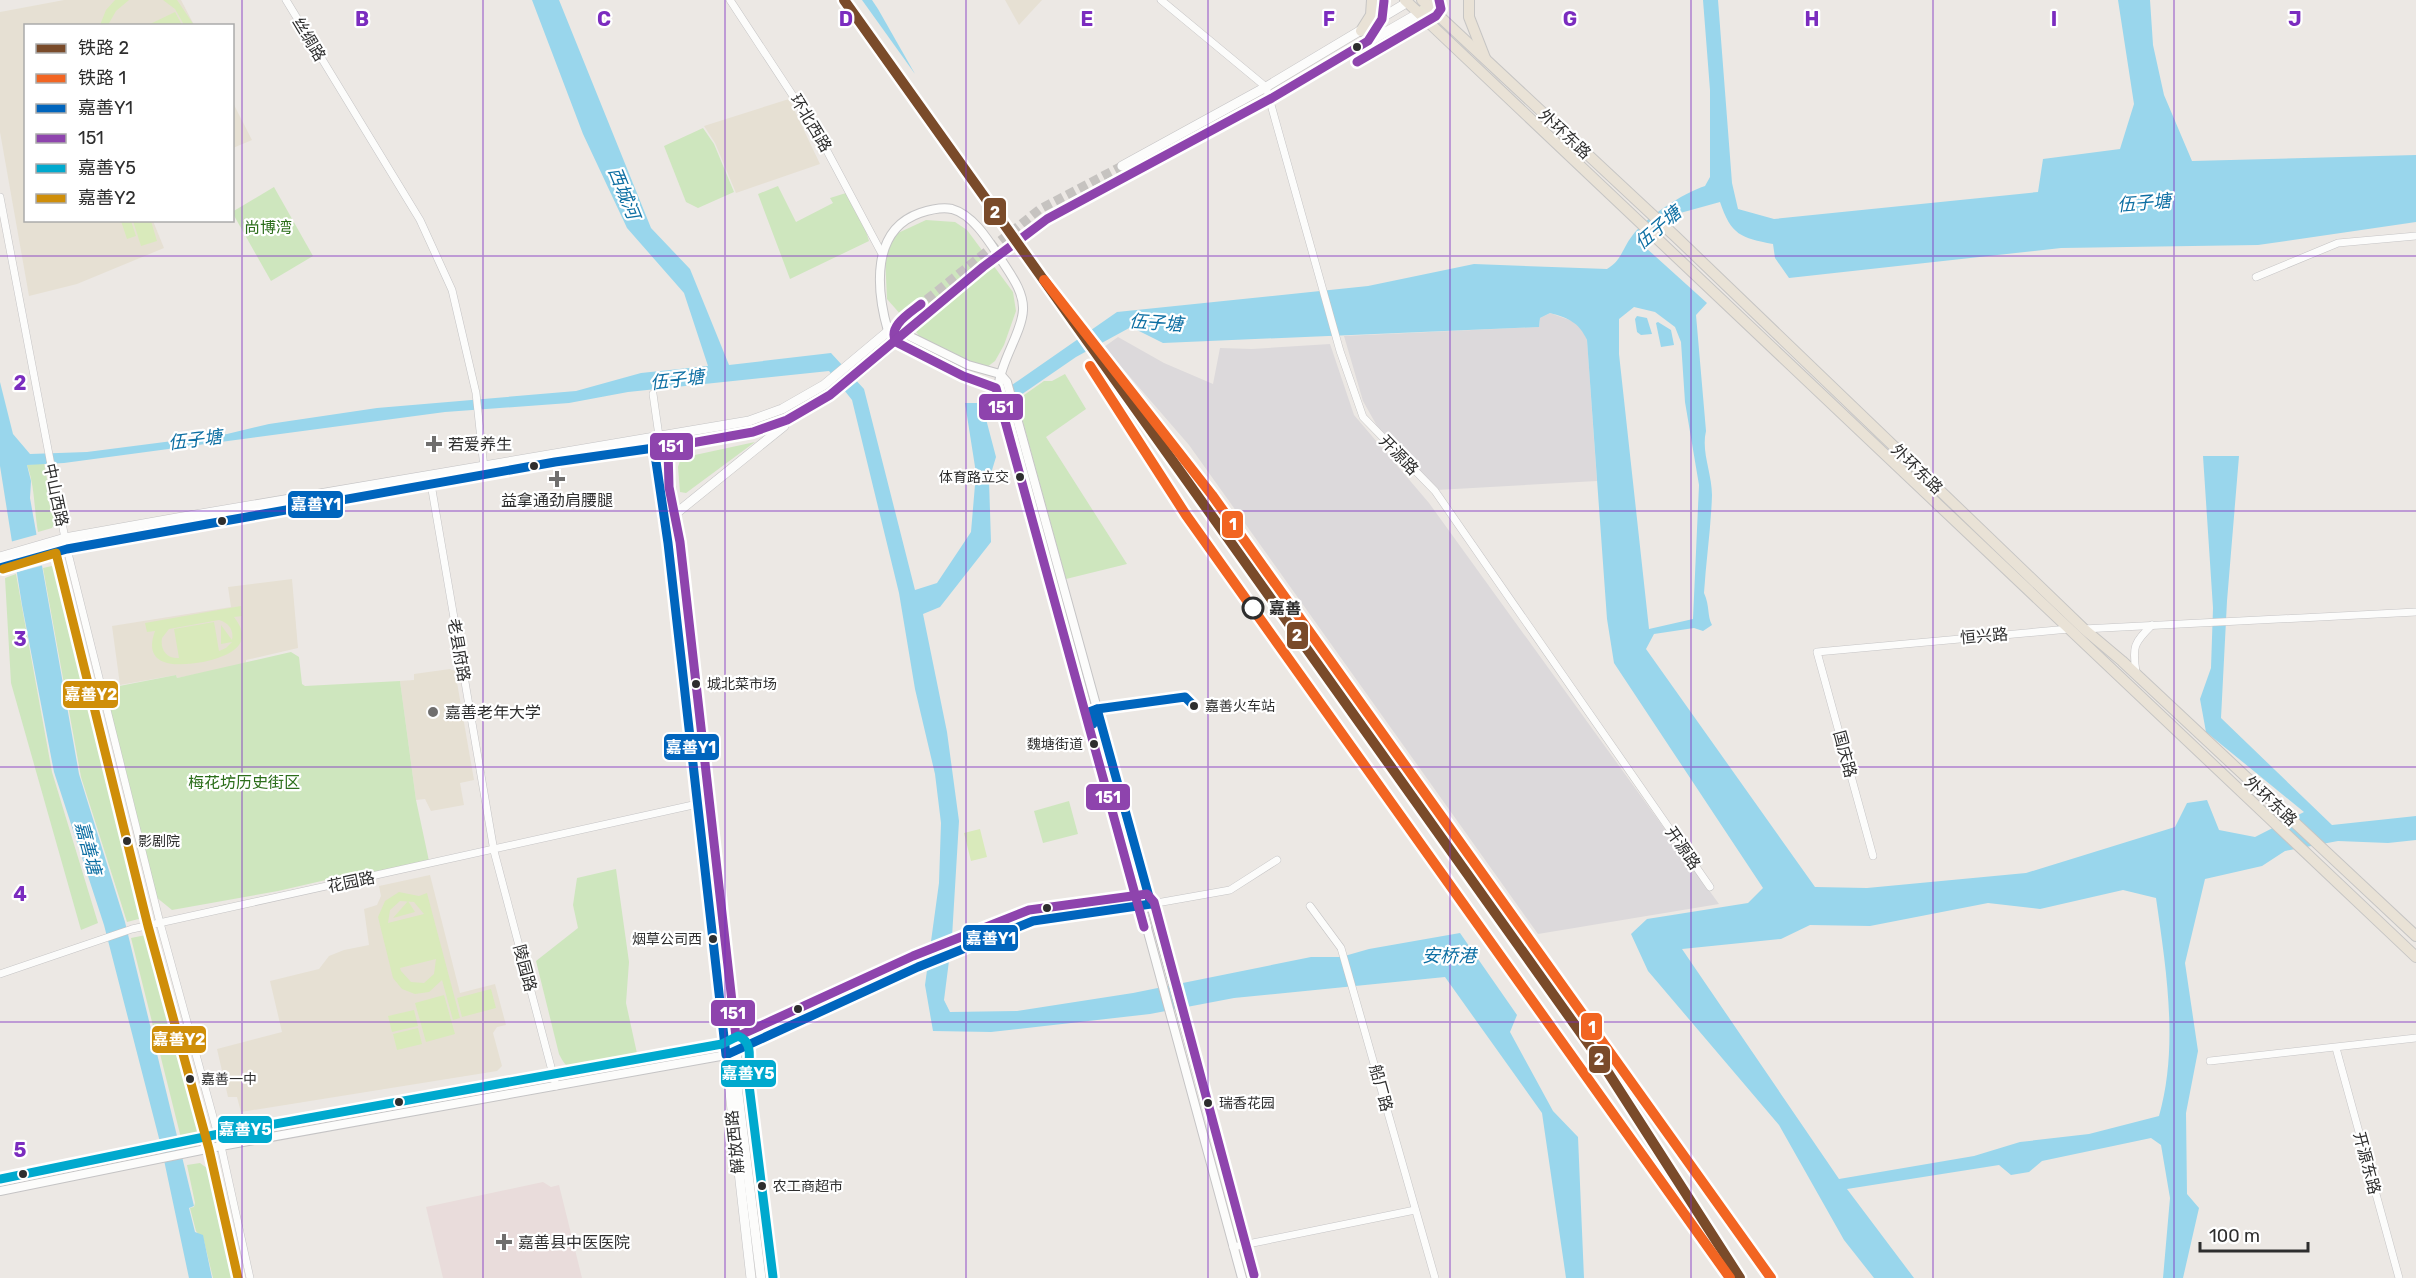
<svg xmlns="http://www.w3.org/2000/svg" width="2416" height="1278" font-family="Rubik,'Noto Sans SC',sans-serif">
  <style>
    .industrial { fill: #dcd9db }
    .education { fill: #e6e0d3 }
    .medical { fill: #e9dcdb }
    .green { fill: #cee6be }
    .pitch { fill: #d9eabb; fill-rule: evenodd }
    .water { fill: #99d6ec; fill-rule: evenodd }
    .pier { fill: #ece8e4 }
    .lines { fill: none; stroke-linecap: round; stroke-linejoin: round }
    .secondary-tunnel { stroke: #c6c3c0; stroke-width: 9; stroke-dasharray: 9 4.5; stroke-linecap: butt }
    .minor-casing { stroke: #c5c4c5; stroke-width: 8 }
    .tertiary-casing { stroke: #c5c4c5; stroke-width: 10 }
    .secondary-casing { stroke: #c5c4c5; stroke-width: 10 }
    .primary-casing { stroke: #c6c5c4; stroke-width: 12 }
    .trunk-casing { stroke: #c6c5c4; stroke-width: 12 }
    .minor { stroke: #fcfcfb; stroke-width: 7 }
    .tertiary { stroke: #fcfcfb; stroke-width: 8 }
    .secondary { stroke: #fcfcfb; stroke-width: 9 }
    .primary { stroke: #e8e4d6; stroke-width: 10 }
    .trunk { stroke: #e9e2d6; stroke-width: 10 }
    .bus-1-casing { stroke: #fff; stroke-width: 14 }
    .bus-2-casing { stroke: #fff; stroke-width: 14 }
    .bus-3-casing { stroke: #fff; stroke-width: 14 }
    .bus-4-casing { stroke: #fff; stroke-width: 14 }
    .bus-1 { stroke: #0065bd; stroke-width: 9 }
    .bus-2 { stroke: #8e44ad; stroke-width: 9 }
    .bus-3 { stroke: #00a9ce; stroke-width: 9 }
    .bus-4 { stroke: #cf8e09; stroke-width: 9 }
    .rail-1-casing { stroke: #fff; stroke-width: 15 }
    .rail-2-casing { stroke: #fff; stroke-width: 15 }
    .rail-1 { stroke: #7a4b2a; stroke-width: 10 }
    .rail-2 { stroke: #f26522; stroke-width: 10 }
    .grid { fill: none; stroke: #7b2cbf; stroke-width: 1.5; stroke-opacity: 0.55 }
    .bus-dot { fill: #2e2e2e; stroke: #fff; stroke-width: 2 }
    .poi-dot { fill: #706f6e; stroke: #fff; stroke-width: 2 }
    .stop-dot { fill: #fff; stroke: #2e2e2e; stroke-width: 3 }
    .labels { text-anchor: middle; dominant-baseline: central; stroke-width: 4.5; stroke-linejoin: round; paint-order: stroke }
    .bus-label { font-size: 14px; fill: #2e2e2e; stroke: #fff; text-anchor: start }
    .street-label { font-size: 16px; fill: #2e2e2e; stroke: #fff }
    .park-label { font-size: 16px; fill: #2c6e1b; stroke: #fff }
    .poi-label { font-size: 16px; fill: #2e2e2e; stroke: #fff; text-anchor: start }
    .stop-label { font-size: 16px; font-weight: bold; fill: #2e2e2e; stroke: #fff; text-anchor: start }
    .water-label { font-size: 18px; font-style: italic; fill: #0d6fa3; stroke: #fff }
    .grid-label { font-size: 20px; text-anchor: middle; font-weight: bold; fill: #7b2cbf; stroke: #fff; stroke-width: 4.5; stroke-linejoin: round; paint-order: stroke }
    .line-badge { stroke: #fff; stroke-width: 2 }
    .badge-label { font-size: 16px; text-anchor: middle; font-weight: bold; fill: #fff }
  </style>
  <rect width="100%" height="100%" fill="#ece8e4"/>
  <g class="industrial">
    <polygon points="1550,313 1575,322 1582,328 1587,340 1597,481 1437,490 1377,426 1363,401 1344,336 1539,327 1540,318"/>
    <polygon points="1118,337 1164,363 1213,384 1220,348 1252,349 1330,344 1354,415 1429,503 1719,904 1538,934 1189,445 1104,347"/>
  </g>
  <g class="education">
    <polygon points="64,0 181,0 194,25 26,26 26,220 153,221 164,248 77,284 29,296 0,132 0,12"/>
    <polygon points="1005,0 1042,0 1019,25"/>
    <polygon points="789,99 820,164 736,193 715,143 704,126"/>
    <polygon points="232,101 252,140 233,148 232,148"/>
    <polygon points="292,579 298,648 246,660 246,664 177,678 176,675 120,685 112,626 231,607 228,587"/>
    <polygon points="450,669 455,671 474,780 460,783 464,805 431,811 425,799 416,800 400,681 414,680 414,674"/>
    <polygon points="430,875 460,993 495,984 506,1025 497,1027 493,1033 502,1066 497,1071 241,1112 237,1097 228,1097 217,1049 282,1032 270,981 319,969 329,956 344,950 369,945 364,909 377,905 381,896 379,886"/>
  </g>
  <polygon class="medical" points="543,1182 551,1187 559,1185 582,1278 443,1278 426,1207"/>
  <g class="green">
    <polygon points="703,128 714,144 734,192 698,208 686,202 664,146"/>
    <polygon points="778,186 796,222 833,203 830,198 846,193 863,222 869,241 790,279 758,194"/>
    <polygon points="274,187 313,256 271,281 232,212"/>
    <polygon points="926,220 955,222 967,230 1013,292 1016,311 1004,345 995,361 987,367 967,362 924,341 887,299 885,256 890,244 898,233"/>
    <polygon points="1065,374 1086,409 1046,437 1127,564 1066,579 1017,400 1044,381 1052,381"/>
    <polygon points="755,442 686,493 680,492 678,467 681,458"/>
    <path d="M44,463L55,522L52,528L38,532C34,510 35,486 27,465Z"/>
    <polygon points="61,564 65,567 117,806 150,916 127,922 81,777 43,568"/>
    <polygon points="16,574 52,772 98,923 81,930 11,683 5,578"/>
    <polygon points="291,652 299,657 302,684 305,686 400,681 416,800 429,861 355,876 352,874 278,891 172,910 156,897 104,689 176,675 177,678"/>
    <polygon points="1069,801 1078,834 1043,843 1034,811"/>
    <path d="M616,869L629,962L626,1003L638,1058L578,1069C567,1068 564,1064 559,1054L536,961L578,928L573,905L577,878Z"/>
    <polygon points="151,934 183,1038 205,1133 196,1147 184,1150 131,938"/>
    <polygon points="200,1163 215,1174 239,1278 213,1278 204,1241 196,1231 190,1208 194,1207 195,1203 187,1165"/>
  </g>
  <g class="pitch">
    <polygon points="115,0 129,0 116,11 108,25 100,25 106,10"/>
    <polygon points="163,0 177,0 194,25 184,25 175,9"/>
    <polygon points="175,12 182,25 148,25"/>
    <polygon points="121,221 131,221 136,236 127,239"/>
    <polygon points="133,221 151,221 157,241 141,246"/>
    <path d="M241,606L242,616L234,617C257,646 226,657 203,662C180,666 141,669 155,631L147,632L145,623ZM219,620C229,623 234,630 232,640L221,625V644L232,642L226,648L219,651L214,622L174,629L179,658C167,659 160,650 162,638L169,629Z"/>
    <polygon points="980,829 987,857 971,861 964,833"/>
    <path d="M399,892L419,896L427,893L460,1018L453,1020L442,980L429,992L415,994L402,989L393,978L378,917L385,901ZM400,901L414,902L424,914L388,923L390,910ZM436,959L434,974L424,983L411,982L401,971L400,968Z"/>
    <polygon points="408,901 415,912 393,918"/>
    <polygon points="491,989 496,1008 462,1017 457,998"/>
    <polygon points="444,995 455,1034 426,1042 415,1003"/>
    <polygon points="414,1010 418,1026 392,1032 388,1016"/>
    <polygon points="418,1028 422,1044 397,1050 393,1034"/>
  </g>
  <g class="water">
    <path d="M532,0H559L651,228L690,269L729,365L831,353L864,389L915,590L937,583L971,532L976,473L965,403H986L1117,312L1368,286L1474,264L1607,269C1622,260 1622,249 1632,236C1645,218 1683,193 1705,186L1710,177V90L1703,0H1718L1732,183L1738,209L1774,219L2038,192L2043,159L2120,149L2134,104L2118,0H2150L2153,45L2164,95L2192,161L2416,155V222L2258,245L2061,248L1789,278L1775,258L1773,244C1741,238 1731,235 1720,202L1673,215L1645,247L1707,303L1696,315L1706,431C1701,452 1712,473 1712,495C1711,528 1706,561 1704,593C1710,606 1707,616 1712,625L1703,631L1694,628L1654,634L1646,649L1815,887L1867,888L2026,873L2175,827L2187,803L2207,800L2219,830L2255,837L2304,812L2206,732L2200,699L2211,668L2213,608L2203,456H2239L2227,601L2221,718L2332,825L2416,816V840L2388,843L2338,841L2285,851L2262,866L2205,879L2185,963L2198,1051L2186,1113L2187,1194L2199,1208L2183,1278H2163L2170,1198L2161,1145L2151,1138L2042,1161L2029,1172L2011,1175L1999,1165L1847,1189L1914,1278H1874L1844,1240L1779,1125L1648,971L1631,934L1647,919L1748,903L1763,888L1614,663L1607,619L1587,340C1579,322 1568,318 1550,313L1540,318L1539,327L1163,343L1131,327L1076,357L986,419L996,457L989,480L991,542L940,607L923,614L947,732L959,821L952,937L944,1000L950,1012L1017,1011L1133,993L1311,957H1341L1369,949L1460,933L1517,1015L1510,1032L1553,1111L1578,1137L1584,1278H1566L1542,1113L1445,977L1234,998L1150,1014L991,1032L933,1031L925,985L939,883L941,823L935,774L915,689L899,593L852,400L829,371L628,392L569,403L445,412L64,463L27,465L31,481L30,498L79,774L125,922L194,1206L189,1208L195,1232L203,1235L212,1278H189L161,1146L104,925L54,772L22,605L0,466V382L13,434L30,454L87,452L227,434L269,424L377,408L576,391L641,373L708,366L684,293L627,228L583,134ZM1634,307L1655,312L1675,327L1681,342L1685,402L1699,485L1693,619L1649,629L1619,354V319ZM2123,890L2156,898C2166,968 2179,1046 2159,1116L2089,1134L2020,1142L1974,1156L1839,1179L1682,949L1781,939L1810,925L1870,926L1988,903L2040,909Z"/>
    <polygon points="862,0 872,0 878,9 915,74"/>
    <polygon points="1637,316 1647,318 1652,334 1641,335 1637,332 1635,319"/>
    <polygon points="1658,322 1671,330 1674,345 1661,347 1656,323"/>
  </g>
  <polygon class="pier" points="39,534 44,565 14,573 10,542"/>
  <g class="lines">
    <g class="secondary-tunnel">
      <polyline points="916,308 1040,209 1122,166"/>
      <polyline points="924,317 1030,228 1127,174"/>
    </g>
    <g class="minor-casing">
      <g id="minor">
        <polyline points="286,0 420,220 452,290 476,393 484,468"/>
        <polyline points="730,0 818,134 881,252"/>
        <polyline points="1161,0 1266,87 1340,351 1363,417 1435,491 1710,887"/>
        <polyline points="0,197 67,549 160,923 221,1146 250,1278"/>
        <polyline points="2256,277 2338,243 2416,236"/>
        <polyline points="653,394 659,436"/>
        <polyline points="431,484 494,851 556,1086"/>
        <polyline points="2083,629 2416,612"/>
        <path d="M2136,672C2132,646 2134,643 2152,625"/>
        <polyline points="1873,856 1817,652 2069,629"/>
        <polyline points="1151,904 1230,890 1277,860"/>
        <polyline points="1310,906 1341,948 1435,1278"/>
        <polyline points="0,974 132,929 702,803"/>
        <polyline points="2336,1048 2399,1278"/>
        <polyline points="2210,1061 2416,1038"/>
        <polyline points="1233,1247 1415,1210"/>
      </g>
    </g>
    <g class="tertiary-casing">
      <g id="tertiary">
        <path d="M888,331C876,289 871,230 920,213C929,210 943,207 952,209C974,215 990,243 1002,261C1011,275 1024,292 1023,310C1022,332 1002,359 999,383L1242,1278"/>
        <polyline points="905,334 968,365 1000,374 1007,382 1254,1278"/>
        <polyline points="0,1191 221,1146 726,1055 918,967 1033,921 1151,904"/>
      </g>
    </g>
    <g class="secondary-casing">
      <g id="secondary">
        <polyline points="1122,166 1266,87 1408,2"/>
        <polyline points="1127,174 1269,99 1419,13"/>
        <polyline points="663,441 667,446 691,683 721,937 737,1048 736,1078 761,1278"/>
        <polyline points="656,443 654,448 663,521 668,543 751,1278"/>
        <polyline points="674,515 784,426"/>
        <polyline points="0,557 65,538 177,518 749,421 782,409 824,385 916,308"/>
        <path d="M0,568L67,549L274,511L555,462L763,430C825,408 875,360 924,317"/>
      </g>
    </g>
    <g class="primary-casing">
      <polyline id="primary" points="1419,13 1439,0"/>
    </g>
    <g class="trunk-casing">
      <g id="trunk">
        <polyline points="1405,0 2416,957"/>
        <polyline points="1422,0 1675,236 2084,629 2122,661 2416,936"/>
        <polyline points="1469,0 1469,17 1485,58"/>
        <polyline points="1361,31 1371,15 1372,0"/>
      </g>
    </g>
    <use href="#minor" class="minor"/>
    <use href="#tertiary" class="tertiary"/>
    <use href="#secondary" class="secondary"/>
    <use href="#primary" class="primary"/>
    <use href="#trunk" class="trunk"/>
    <g class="bus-1-casing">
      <g id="bus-1">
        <polyline points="0,568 67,549 555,462 654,448 668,543 726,1055 918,967 1033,921 1151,904 1097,709"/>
        <polyline points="1093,724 1089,712 1097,709 1185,697 1194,706"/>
      </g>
    </g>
    <g class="bus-2-casing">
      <g id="bus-2">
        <polyline points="1357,62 1436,16 1441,9 1439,0"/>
        <path d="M921,304C910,313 887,326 896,342L963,376L996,388L1144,927"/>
        <polyline points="1254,1275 1154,902 1147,894 1029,910 913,956 736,1037 680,542 669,487 668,449 669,447 753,432 787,420 830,395 983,267 1047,219 1272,98 1368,41 1382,19 1384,1"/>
      </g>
    </g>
    <g class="bus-3-casing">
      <path id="bus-3" d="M0,1179L219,1134L722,1044L738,1036C755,1042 748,1064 748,1077L773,1277"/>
    </g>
    <g class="bus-4-casing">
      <polyline id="bus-4" points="3,569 56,553 148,926 209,1149 238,1278"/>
    </g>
    <use href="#bus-1" class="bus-1"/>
    <use href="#bus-2" class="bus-2"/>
    <use href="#bus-3" class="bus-3"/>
    <use href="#bus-4" class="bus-4"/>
    <g class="rail-1-casing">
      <polyline id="rail-1" points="844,0 1600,1060 1740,1278"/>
    </g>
    <g class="rail-2-casing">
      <g id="rail-2">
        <polyline points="1044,280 1212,495 1771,1278"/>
        <polyline points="1090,366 1186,515 1730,1278"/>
      </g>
    </g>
    <use href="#rail-1" class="rail-1"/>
    <use href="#rail-2" class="rail-2"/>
  </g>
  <path class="grid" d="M242,0V1278M483,0V1278M725,0V1278M966,0V1278M1208,0V1278M1450,0V1278M1691,0V1278M1933,0V1278M2174,0V1278M0,256H2416M0,511H2416M0,767H2416M0,1022H2416"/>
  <g class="bus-dot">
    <circle cx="1357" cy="47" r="5"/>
    <circle cx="534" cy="466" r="5"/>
    <circle cx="1020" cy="477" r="5"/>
    <circle cx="222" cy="521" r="5"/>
    <circle cx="696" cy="684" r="5"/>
    <circle cx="1194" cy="706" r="5"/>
    <circle cx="1094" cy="744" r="5"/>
    <circle cx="127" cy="841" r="5"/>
    <circle cx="1047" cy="908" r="5"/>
    <circle cx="713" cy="939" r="5"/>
    <circle cx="798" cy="1009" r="5"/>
    <circle cx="190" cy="1079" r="5"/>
    <circle cx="399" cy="1102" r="5"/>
    <circle cx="1208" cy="1103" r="5"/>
    <circle cx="23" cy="1174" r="5"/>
    <circle cx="762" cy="1186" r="5"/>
  </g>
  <g class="poi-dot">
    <path d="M431 435h6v6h6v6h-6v6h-6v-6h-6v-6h6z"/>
    <path d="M554 470h6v6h6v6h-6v6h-6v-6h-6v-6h6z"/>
    <circle cx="433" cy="712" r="6"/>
    <path d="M501 1233h6v6h6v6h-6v6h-6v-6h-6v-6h6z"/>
  </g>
  <circle class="stop-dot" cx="1253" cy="608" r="10"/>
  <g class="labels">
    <g class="bus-label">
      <text x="1009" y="477" text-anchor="end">体育路立交</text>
      <text x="707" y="684">城北菜市场</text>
      <text x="1205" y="706">嘉善火车站</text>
      <text x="1083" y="744" text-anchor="end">魏塘街道</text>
      <text x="138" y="841">影剧院</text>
      <text x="702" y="939" text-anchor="end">烟草公司西</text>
      <text x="201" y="1079">嘉善一中</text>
      <text x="1219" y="1103">瑞香花园</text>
      <text x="773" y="1186">农工商超市</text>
    </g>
    <g class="street-label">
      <text transform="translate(309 39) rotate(59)">丝绸路</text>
      <text transform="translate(811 123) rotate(59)">环北西路</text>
      <text transform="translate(1565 134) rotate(43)">外环东路</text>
      <text transform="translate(1399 455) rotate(46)">开源路</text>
      <text transform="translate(1917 469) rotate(44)">外环东路</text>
      <text transform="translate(56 495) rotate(78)">中山西路</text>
      <text transform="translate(1984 636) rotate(-5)">恒兴路</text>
      <text transform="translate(459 650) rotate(80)">老县府路</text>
      <text transform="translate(1845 754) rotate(75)">国庆路</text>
      <text transform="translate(2271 801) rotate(43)">外环东路</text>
      <text transform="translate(1683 848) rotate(55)">开源路</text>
      <text transform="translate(351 882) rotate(-12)">花园路</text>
      <text transform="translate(525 968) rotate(75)">陵园路</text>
      <text transform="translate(1381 1088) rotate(75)">船厂路</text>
      <text transform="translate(735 1142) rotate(-96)">解放西路</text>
      <text transform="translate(2367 1163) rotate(75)">开源东路</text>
    </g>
    <g class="park-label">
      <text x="268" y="227">尚博湾</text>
      <text x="244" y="782">梅花坊历史街区</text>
    </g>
    <g class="poi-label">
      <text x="448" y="444">若爱养生</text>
      <text x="557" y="500" text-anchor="middle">益拿通劲肩腰腿</text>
      <text x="445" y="712">嘉善老年大学</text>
      <text x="518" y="1242">嘉善县中医医院</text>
    </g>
    <g class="stop-label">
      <text x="1269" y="608">嘉善</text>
    </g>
    <g class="water-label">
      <text transform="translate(624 193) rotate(68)">西城河</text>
      <text transform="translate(2144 203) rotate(-5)">伍子塘</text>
      <text transform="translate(1658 228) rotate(-41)">伍子塘</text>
      <text transform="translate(1156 323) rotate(4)">伍子塘</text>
      <text transform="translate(677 380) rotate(-7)">伍子塘</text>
      <text transform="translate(195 440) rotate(-7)">伍子塘</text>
      <text transform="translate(88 848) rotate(75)">嘉善塘</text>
      <text x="1449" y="956">安桥港</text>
    </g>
  </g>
  <g class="grid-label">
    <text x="362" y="26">B</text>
    <text x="604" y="26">C</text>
    <text x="846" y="26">D</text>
    <text x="1087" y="26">E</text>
    <text x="1329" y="26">F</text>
    <text x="1570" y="26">G</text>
    <text x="1812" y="26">H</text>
    <text x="2054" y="26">I</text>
    <text x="2295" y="26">J</text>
    <text x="20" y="390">2</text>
    <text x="20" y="646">3</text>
    <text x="20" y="901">4</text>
    <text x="20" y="1157">5</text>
  </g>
  <g class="line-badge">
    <rect x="983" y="197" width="24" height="29" rx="6" fill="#7a4b2a"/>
    <rect x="978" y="393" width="46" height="28" rx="6" fill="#8e44ad"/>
    <rect x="649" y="432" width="45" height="29" rx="6" fill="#8e44ad"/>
    <rect x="287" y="490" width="57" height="29" rx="6" fill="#0065bd"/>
    <rect x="1221" y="510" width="23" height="29" rx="6" fill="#f26522"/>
    <rect x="1286" y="621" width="23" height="29" rx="6" fill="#7a4b2a"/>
    <rect x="62" y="680" width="57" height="29" rx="6" fill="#cf8e09"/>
    <rect x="663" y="733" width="57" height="28" rx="6" fill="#0065bd"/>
    <rect x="1085" y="783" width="46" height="28" rx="6" fill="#8e44ad"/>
    <rect x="962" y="924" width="57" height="28" rx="6" fill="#0065bd"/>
    <rect x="710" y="999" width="46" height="28" rx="6" fill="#8e44ad"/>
    <rect x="1580" y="1012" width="23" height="29" rx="6" fill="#f26522"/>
    <rect x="151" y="1025" width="56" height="29" rx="6" fill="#cf8e09"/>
    <rect x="1588" y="1045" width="23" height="29" rx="6" fill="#7a4b2a"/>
    <rect x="720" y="1059" width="57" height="29" rx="6" fill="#00a9ce"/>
    <rect x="217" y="1115" width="56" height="29" rx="6" fill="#00a9ce"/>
  </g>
  <g class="badge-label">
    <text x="995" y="218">2</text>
    <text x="1001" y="413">151</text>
    <text x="671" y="452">151</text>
    <text x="316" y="510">嘉善Y1</text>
    <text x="1233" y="530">1</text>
    <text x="1297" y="641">2</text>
    <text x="91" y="700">嘉善Y2</text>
    <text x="691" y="753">嘉善Y1</text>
    <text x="1108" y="803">151</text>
    <text x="991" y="944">嘉善Y1</text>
    <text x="733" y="1019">151</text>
    <text x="1592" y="1033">1</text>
    <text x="179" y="1045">嘉善Y2</text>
    <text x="1599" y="1065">2</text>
    <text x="748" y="1079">嘉善Y5</text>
    <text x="245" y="1135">嘉善Y5</text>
  </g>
  <rect x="24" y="24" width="210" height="198" fill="#ffffff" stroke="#ababab" stroke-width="1.5"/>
  <rect x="36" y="44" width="30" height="9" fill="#7a4b2a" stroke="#ababab" stroke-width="1.5"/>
  <text x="78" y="54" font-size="18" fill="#2e2e2e">铁路 2</text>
  <rect x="36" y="74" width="30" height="9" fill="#f26522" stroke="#ababab" stroke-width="1.5"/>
  <text x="78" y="84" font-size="18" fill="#2e2e2e">铁路 1</text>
  <rect x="36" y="104" width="30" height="9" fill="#0065bd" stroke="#ababab" stroke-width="1.5"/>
  <text x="78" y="114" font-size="18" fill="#2e2e2e">嘉善Y1</text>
  <rect x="36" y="134" width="30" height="9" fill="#8e44ad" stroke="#ababab" stroke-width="1.5"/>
  <text x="78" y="144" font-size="18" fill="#2e2e2e">151</text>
  <rect x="36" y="164" width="30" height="9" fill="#00a9ce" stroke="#ababab" stroke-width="1.5"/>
  <text x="78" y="174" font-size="18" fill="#2e2e2e">嘉善Y5</text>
  <rect x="36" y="194" width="30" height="9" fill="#cf8e09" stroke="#ababab" stroke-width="1.5"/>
  <text x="78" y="204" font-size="18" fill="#2e2e2e">嘉善Y2</text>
  <path d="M2200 1242v9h108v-9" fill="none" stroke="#2e2e2e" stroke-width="3"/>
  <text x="2209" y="1242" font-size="18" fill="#2e2e2e" stroke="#ffffff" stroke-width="4.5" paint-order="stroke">100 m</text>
</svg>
